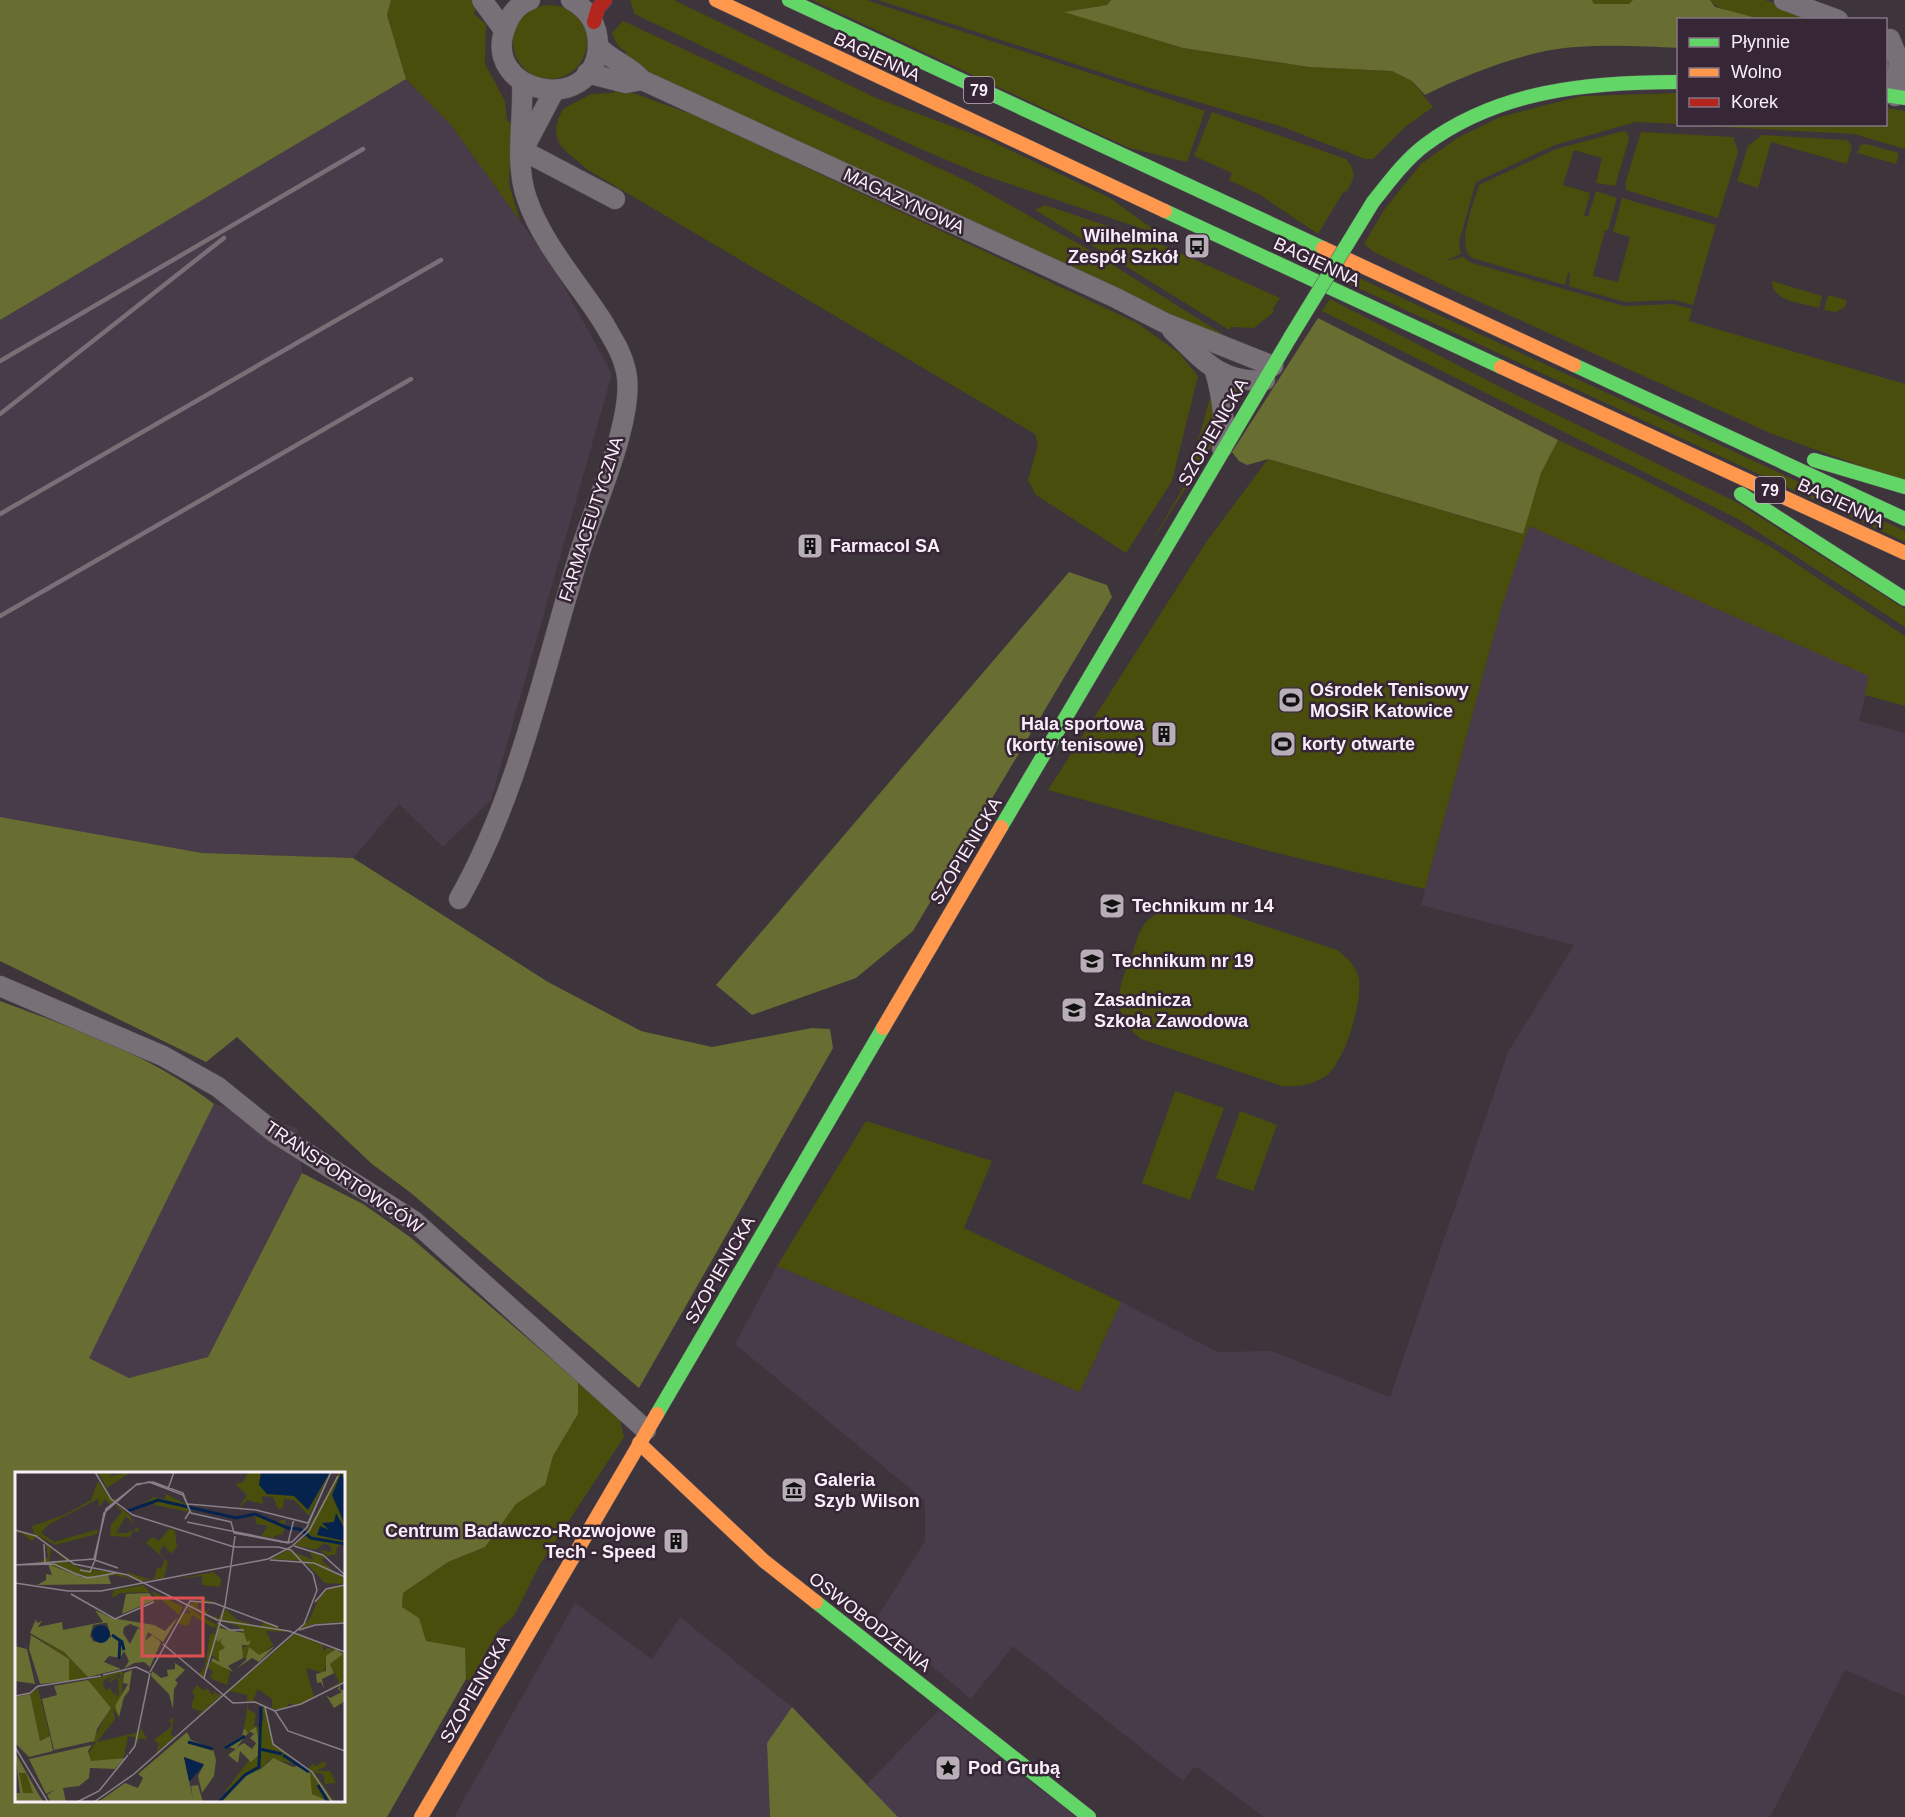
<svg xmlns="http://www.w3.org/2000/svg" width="1905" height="1817" font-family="Arial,sans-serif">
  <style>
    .industrial { fill: #493c4a }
    .green { fill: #4a4e0d }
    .forest { fill: #686d32; fill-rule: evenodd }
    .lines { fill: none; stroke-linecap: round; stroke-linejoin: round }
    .street-casing { stroke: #5b535b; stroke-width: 21 }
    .fast-casing { stroke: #5b535b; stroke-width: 15 }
    .slow-casing { stroke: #5b535b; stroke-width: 15 }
    .jam-casing { stroke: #5b535b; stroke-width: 15 }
    .street { stroke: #777076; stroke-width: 20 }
    .fast { stroke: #63d668; stroke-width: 14 }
    .slow { stroke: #ff974d; stroke-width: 14 }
    .jam { stroke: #b3261e; stroke-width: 14 }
    .rail { stroke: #777076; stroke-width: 4.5 }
    .fast-bridge-casing { stroke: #5b535b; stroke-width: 15; stroke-linecap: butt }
    .fast-bridge { stroke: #63d668; stroke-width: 14 }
    .labels { text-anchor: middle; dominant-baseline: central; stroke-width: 5; stroke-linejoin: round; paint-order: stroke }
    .shield { fill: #372636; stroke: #c0b3be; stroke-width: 1.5 }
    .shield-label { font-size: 16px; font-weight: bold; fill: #faeff9 }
    .street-label { font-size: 18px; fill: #faeff9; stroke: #372636 }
    .poi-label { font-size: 18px; font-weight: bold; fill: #faeff9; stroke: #372636; text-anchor: start }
    .inset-river { fill: none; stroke: #06234d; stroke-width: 3 }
    .inset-road { fill: none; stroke: #897f88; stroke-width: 1.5 }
    .view { fill: #dd5052; fill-opacity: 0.15; stroke: #dd5052; stroke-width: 3 }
    .inset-edge { fill: none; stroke: #faeff9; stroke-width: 3 }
  </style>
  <rect width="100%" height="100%" fill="#3d343c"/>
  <g class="industrial">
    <polygon points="406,79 451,125 554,268 612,374 491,800 443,847 399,804 353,858 202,853 0,817 0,320"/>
    <polygon points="1529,526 1870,676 1859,721 1905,733 1905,1696 1845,1670 1770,1817 1264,1817 1198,1768 1193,1768 1183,1781 1013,1646 971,1699 876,1619 925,1541 925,1501 735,1344 777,1266 1080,1392 1121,1302 1218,1352 1271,1351 1390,1397 1508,1052 1574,945 1421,905 1501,609"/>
    <polygon points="214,1104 297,1128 302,1173 208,1357 129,1378 88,1357"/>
    <polygon points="575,1603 652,1659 680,1617 792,1707 767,1743 770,1817 454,1817"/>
    <polygon points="939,1710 1076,1817 898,1817 867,1784"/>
  </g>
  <g class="green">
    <polygon points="391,0 471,0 476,6 474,14 486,24 485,64 505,101 507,121 512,124 509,184 520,221 451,125 406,79 387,15"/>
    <polygon points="630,0 674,0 876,98 989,140 1110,198 1161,235 980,174 916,147 649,21 635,14"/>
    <polygon points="812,0 866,0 1205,111 1187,162 1129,148"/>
    <polygon points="878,0 1111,0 1107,5 1066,12 1183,48 1309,67 1392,71 1412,81 1433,107 1405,127 1373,159 1365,159 1283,127 1140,85"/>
    <polygon points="1592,0 1633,0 1629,4 1594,4"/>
    <path d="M1710,0H1765L1822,19C1794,19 1728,23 1710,0Z"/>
    <circle cx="550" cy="42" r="37"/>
    <polygon points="623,21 969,182 1084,247 1224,335 1222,338 699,97 624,59 626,52 618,46 612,33"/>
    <path d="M617,87L699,117L1137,323L1179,353L1198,376L1172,481L1126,553L1036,495L1028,480L1038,445L1035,434L588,170C565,150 545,141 563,109L591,94L614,93Z"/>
    <polygon points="1678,93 1678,124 1636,122 1555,145 1476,182 1459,242 1461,254 1445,261 1463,257 1472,263 1624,306 1673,304 1692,309 1689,321 1905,384 1905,482 1770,433 1451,289 1374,252 1364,244 1384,210 1421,164 1457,138 1500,117 1582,96"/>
    <polygon points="1886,108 1905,111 1905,149 1854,134 1684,125 1886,124"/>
    <path d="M1212,112L1346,159C1357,172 1355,178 1346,192L1344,191L1318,234L1260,195L1229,180L1232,173L1194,156Z"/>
    <path d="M1623,131L1627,132L1629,139L1615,186L1596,183L1602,158L1574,150L1563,185L1590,193L1584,215L1588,217L1596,191L1617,198L1608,230H1605L1593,276L1618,282L1630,237L1613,232L1622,198L1716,225L1693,305L1674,300L1625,302L1569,286L1570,273H1568L1565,285L1472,258C1455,246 1474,203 1479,185L1556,149Z"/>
    <polygon points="1641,132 1733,137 1738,152 1718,218 1626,190 1626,181"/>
    <polygon points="1762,135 1847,140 1852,146 1847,164 1771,142 1758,188 1737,181 1748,146"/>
    <polygon points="1866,144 1899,153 1896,164 1857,153 1861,145"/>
    <polygon points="1045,205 1158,243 1280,298 1273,309 1274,312 1254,328 1231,327 1229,330 1035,210"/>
    <polygon points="1346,272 1905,531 1905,542 1341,280"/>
    <path d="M1772,281L1822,296L1819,308C1803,303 1772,302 1772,281Z"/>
    <polygon points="1828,295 1847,300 1845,307 1836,312 1824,310"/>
    <polygon points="1330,299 1506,390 1738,503 1905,609 1905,627 1738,519 1322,311"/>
    <polygon points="1225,385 1244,389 1233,414"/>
    <polygon points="1212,391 1214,443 1145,553 1186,483"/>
    <polygon points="1558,440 1641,478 1771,547 1905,636 1905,706 1865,695 1869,676 1529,526 1501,609 1425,889 1269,851 1048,790 1207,541 1268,459 1522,534 1541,473"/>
    <path d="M1188,905H1201L1337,950C1346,956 1354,964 1358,975C1365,996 1345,1061 1327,1075C1314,1085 1298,1087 1282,1086L1141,1039C1107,1011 1119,986 1133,952C1136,942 1139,930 1146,922C1158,910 1173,907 1188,905Z"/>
    <polygon points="1175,1091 1224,1108 1190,1200 1142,1183"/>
    <polygon points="1240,1111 1277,1125 1253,1191 1216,1178"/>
    <polygon points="866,1121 992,1161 964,1228 1121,1302 1080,1392 777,1266"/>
    <polygon points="578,1382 620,1420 624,1437 539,1566 514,1616 499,1629 470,1681 466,1679 465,1648 425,1642 402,1607 403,1593 448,1562 485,1547 516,1504 544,1485 553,1456 578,1414"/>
  </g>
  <g class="forest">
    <polygon points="0,0 391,0 387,15 406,79 0,320"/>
    <path d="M1111,0H1592L1594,4H1629L1633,0H1710L1715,7L1760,19L1678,20V48C1637,46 1582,43 1541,52C1502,61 1461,77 1425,95L1412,81L1392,71L1309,67L1183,48L1064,12L1107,5Z"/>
    <polygon points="1318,318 1558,440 1541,473 1523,534 1268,459 1247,465 1239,461 1232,452"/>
    <polygon points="1069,572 1107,585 1112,597 913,931 856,978 752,1015 716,985"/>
    <polygon points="0,817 202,853 353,858 548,982 641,1031 712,1047 812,1028 830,1029 833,1048 639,1388 411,1193 372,1164 237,1037 206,1062 0,961"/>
    <path d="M0,1001C75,1029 150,1054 214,1104L89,1358L129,1378L208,1357L302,1173L363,1204L410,1237L578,1382V1414L553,1456L545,1485L516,1504L485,1547L448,1562L403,1593L402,1607L419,1618L426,1641L465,1648L466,1679L387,1817H0ZM16,1474H344V1800H16Z"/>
    <polygon points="792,1707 898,1817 770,1817 767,1743"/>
  </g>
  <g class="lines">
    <g class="street-casing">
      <g id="street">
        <polyline points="482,0 504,30"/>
        <path d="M530,0C518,4 510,15 506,26C478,94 596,118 598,45C598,25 588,9 571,0"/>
        <polyline points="1784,0 1838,20"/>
        <polyline points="1890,39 1899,61 1895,96"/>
        <path d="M598,46C611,61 630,65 642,80L1116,298L1165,323L1273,366"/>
        <polyline points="587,73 626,83 642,80"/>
        <polyline points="524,148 554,91"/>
        <polyline points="522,150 615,199"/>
        <path d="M1172,330C1201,358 1220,384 1265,380"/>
        <path d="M1215,371C1222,397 1226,421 1222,448"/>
        <path d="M459,899C520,791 544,666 581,549C595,504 636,416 626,371C622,352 612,338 603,322C578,283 542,243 527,199C514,163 524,119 522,82"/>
        <polyline points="0,986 163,1056 218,1087 275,1133 414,1221 646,1430"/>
      </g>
    </g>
    <g class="fast-casing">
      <g id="fast">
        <polyline points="789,0 1323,248"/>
        <polyline points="1886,95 1905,98"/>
        <path d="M1373,202C1389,182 1405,160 1425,145C1499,90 1589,82 1678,82"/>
        <polyline points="1165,211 1501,367"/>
        <polyline points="1574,365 1905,519"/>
        <polyline points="1814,460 1905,487"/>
        <polyline points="1741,494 1905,599"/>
        <polyline points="1001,827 1291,336"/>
        <polyline points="657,1414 883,1028"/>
        <polyline points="816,1602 1089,1817"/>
      </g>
    </g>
    <g class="slow-casing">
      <g id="slow">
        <polyline points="716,0 1165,211"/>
        <polyline points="1323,248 1574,365"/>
        <polyline points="1501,367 1905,553"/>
        <polyline points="883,1028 1001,827"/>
        <polyline points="639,1443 764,1561 816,1602"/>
        <polyline points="421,1817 657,1414"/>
      </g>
    </g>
    <g class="jam-casing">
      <polyline id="jam" points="594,22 598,8 605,0"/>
    </g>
    <use href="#street" class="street"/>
    <use href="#fast" class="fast"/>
    <use href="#slow" class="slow"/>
    <use href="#jam" class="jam"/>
    <g class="rail">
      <polyline points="0,361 363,149"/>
      <polyline points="0,414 224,238"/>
      <polyline points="0,514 441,260"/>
      <polyline points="0,616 411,379"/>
    </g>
    <g class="fast-bridge-casing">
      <polyline id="fast-bridge" points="1291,336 1373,202"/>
    </g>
    <use href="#fast-bridge" class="fast-bridge"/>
  </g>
  <defs>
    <g id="bus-square" transform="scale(1.35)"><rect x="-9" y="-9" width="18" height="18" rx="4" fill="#b8aeb7" stroke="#372636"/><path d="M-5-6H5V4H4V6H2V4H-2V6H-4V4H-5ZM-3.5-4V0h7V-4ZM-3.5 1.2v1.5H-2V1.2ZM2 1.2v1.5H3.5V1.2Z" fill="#111"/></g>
    <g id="building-square" transform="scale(1.35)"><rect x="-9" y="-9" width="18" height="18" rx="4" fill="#b8aeb7" stroke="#372636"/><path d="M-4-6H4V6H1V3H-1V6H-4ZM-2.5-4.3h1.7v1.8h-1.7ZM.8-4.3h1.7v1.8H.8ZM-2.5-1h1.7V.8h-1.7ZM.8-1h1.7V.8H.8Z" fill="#111"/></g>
    <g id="stadium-square" transform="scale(1.35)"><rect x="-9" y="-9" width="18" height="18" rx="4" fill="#b8aeb7" stroke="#372636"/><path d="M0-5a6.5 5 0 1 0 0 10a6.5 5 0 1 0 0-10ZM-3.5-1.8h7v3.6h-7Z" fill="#111"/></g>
    <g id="school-square" transform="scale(1.35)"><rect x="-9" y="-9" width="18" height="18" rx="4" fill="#b8aeb7" stroke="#372636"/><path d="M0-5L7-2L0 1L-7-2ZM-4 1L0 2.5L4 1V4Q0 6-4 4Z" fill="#111"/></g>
    <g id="museum-square" transform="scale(1.35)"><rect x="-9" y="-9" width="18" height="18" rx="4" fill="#b8aeb7" stroke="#372636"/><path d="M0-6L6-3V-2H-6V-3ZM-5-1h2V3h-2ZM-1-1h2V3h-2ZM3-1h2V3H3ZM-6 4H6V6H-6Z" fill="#111"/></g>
    <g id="sight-square" transform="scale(1.35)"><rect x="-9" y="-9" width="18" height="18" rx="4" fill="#b8aeb7" stroke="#372636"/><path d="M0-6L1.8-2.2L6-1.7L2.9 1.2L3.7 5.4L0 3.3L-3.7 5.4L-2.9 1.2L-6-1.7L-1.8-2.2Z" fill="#111"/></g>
  </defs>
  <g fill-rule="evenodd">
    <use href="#bus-square" x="1197" y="246"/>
    <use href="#building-square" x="810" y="546"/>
    <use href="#stadium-square" x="1291" y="700"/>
    <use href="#building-square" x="1164" y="734"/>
    <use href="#stadium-square" x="1283" y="744"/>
    <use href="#school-square" x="1112" y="906"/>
    <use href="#school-square" x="1092" y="961"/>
    <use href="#school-square" x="1074" y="1010"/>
    <use href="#museum-square" x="794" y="1490"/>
    <use href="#building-square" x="676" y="1541"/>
    <use href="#sight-square" x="948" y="1768"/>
  </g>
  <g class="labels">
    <g class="shield">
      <rect x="964" y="77" width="30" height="26" rx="4.5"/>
      <rect x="1755" y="477" width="30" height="26" rx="4.5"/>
    </g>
    <g class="shield-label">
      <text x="979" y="90">79</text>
      <text x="1770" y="490">79</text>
    </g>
    <g class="street-label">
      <text transform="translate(877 57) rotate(25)">BAGIENNA</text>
      <text transform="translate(904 201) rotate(25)">MAGAZYNOWA</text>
      <text transform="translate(1317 262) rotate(25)">BAGIENNA</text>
      <text transform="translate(1213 432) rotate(-60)">SZOPIENICKA</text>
      <text transform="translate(1841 503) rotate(25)">BAGIENNA</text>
      <text transform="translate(591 519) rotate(-72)">FARMACEUTYCZNA</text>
      <text transform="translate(966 851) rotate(-59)">SZOPIENICKA</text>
      <text transform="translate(344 1177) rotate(34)">TRANSPORTOWCÓW</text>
      <text transform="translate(720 1270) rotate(-60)">SZOPIENICKA</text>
      <text transform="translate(870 1622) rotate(38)">OSWOBODZENIA</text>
      <text transform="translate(475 1689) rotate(-60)">SZOPIENICKA</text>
    </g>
    <g class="poi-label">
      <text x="1178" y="236" text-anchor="end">Wilhelmina<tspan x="1178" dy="21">Zespół Szkół</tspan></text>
      <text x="830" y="546">Farmacol SA</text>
      <text x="1310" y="690">Ośrodek Tenisowy<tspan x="1310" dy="21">MOSiR Katowice</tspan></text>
      <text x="1144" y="724" text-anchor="end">Hala sportowa<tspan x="1144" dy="21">(korty tenisowe)</tspan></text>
      <text x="1302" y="744">korty otwarte</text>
      <text x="1132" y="906">Technikum nr 14</text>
      <text x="1112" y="961">Technikum nr 19</text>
      <text x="1094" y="1000">Zasadnicza<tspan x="1094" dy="21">Szkoła Zawodowa</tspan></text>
      <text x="814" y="1480">Galeria<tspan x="814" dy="21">Szyb Wilson</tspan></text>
      <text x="656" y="1531" text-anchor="end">Centrum Badawczo-Rozwojowe<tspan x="656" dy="21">Tech - Speed</tspan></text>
      <text x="968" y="1768">Pod Grubą</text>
    </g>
  </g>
  <g transform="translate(15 1472)">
    <rect width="330" height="330" fill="#3d343c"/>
    <path d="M83,0H98L95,4L116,0L92,16L98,27H102L99,29ZM233,0H315L294,44L279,28L269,27L268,36L263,37L258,25L247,24L248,32L232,28L223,37L232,23L220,12L228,10ZM324,0H330V77L328,82L329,74L326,73L321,76L322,82L312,84L305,78L315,80L317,75L309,71L301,78L279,73L291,64L297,66L291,60ZM83,9L98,30L95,32L90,27L85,35L83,27L33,53L26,61L39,70L84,57L82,62L40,73L20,62L50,86H56L50,88L36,76L34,91L50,89L67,97L100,100L121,108L99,103L77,108H70L83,105H70L26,90L33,85L31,72L21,65L16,69L7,61H0L5,59L19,63L17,54L49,43L76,28ZM151,22L172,33L174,40L139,33V28L125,34L139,25L150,27ZM99,31L115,43L119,53L111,44L101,61H112L125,55L123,60L118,59L115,65L95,64L96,53L107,40ZM235,42L262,50L271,47L269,53H262L269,56L268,62L260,64L261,58L259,66L246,64L253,54L241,52L240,44ZM154,57L160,58L162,75L156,82L149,73L144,80L153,90L149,106L126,109L109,99L136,108L140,105L142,95L146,97L150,87L131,71L137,65L144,69ZM273,78L299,88L294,79L309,84L307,89L319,99L309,95L330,106V112L310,111L289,89L255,87ZM199,100L206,107L205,115L187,113V104L161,107ZM128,113L135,120L105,121L97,126L99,118ZM330,114V150L298,152L284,158L295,146L306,122L317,115ZM137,119L168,135L164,143L142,124L144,133ZM189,127L207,133L184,130L182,136L192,139L195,133L193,140L190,142L204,146L209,135L207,144L211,137L221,147L246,155L249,150L274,160L251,159L258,173L244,184L234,175L236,181L231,187L224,181L236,168L232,170L223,154L205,149L206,145L203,153L214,159L203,155L201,165L203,170L207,166L205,170L210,176L204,179V190L197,183L192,192L199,189L211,195L215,200L212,213L197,207L195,202L199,201L192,194L188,207L184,203L190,194L195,162H200L201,154L198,156L177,143L173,154L161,151L168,140L176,142L171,134L202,149L174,137L202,153L204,146L202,148L171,133ZM15,161L49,180L73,205L54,209V187ZM280,162L308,173V180L312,176L320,177L312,184L309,201L291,196L299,226L280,234L275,231L269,237H257V227L243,217L238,228L243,230L232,229V223L215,219L209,223ZM330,180V209L312,217L324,210L315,192ZM108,199L107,224L100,234L103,237L104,245L98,237L100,247L82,270L125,260L129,239L126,256L132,267H124L122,273V266L113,264L109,285L85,291L76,289L74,280L81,270H76L96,236L73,208ZM105,202L106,210L104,204L96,206L94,211L103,205L104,223L101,225L102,216L99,224L95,215L92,219L88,214L89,208ZM182,213L188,218L193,217L197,223L201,218L200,222L207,223L181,246L187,239L178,237L176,233L180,224L177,220ZM23,216L35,264L25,269L15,222ZM233,230V237L241,242L239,254L244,255L249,246L246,234L251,237L257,270L285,293L255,287L246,297L230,303L207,330H201L212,321L211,318L234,288L246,281L239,257L232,263L229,256ZM159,245L156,263L160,265L138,285L156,265L141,281L144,272L139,268L155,256L157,250H153ZM309,289L312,294L301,299H315L321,311L310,312L311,316L308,302L299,300L320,330L300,325L294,316L293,298L297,292L301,294ZM11,300L18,322H8L3,302Z" fill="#4a4e0d" fill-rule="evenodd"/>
    <path d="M33,92L66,105L93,103L96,112L22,113L31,108V102L37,103ZM134,121L140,128L107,142L111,122ZM80,138L97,146L139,153L150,159L163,145L148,170L133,160L130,169L137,163L146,170L135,195L129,190L119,191L109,197L114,189L109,179L105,186L94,184L89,190L106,197L73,205L49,180L15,161L21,147L22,151L27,149L23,155L47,150L48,158L88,150ZM88,151H92L96,165L79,170L75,164L78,153ZM115,152L130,158L123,156L115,172L108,161L109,155ZM204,156L229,161L232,170L236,168L234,173H227L228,186L213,194L218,200L196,189L200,183L198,186L204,190V179L210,176L205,170L207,166L203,170L201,167ZM16,163L54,187V209L25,212L14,177ZM0,174L12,177L20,212L0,209ZM260,174L244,190L237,186L221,197L231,188L234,175L244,183ZM321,177L328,182L315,192L319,201L307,207L309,217L306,210L302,211L301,202L311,199V184ZM160,191L170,198L160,208L163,211L159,217L158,237L154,222L136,204L137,199L146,206L153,204L152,198L160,197ZM117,198L114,219L109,225L104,245L100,234L113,212L108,211L109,201ZM73,208L96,236L82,257L79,269L39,278L27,227L42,223L39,214L27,216ZM325,213V218H330V229L319,236L311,223L315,226L327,220L323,217ZM15,222L25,269L35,264L38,279L14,285L0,271V225ZM241,255L246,281L236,290L225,279L223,291L213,283L221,277L210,274L227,264L229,256L233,261L222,275L229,271L237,277L241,271L235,266L239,262L234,259ZM172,260L176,268L198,277L201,288L199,304L187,321L183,304L189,292L169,285L178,327L176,314L183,313L188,330H83L110,311L123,316L128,306L123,302ZM77,273L73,279L76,289L110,286L100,297L75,296L74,306L64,314L48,316L51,330H36L32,323L41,317L31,322L14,287ZM0,280L24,323L29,330L0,329V321H5ZM4,301H11L18,321H8ZM258,286L278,295L286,293L295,301L297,322L315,330H207L230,303L246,297Z" fill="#686d32" fill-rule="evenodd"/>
    <path d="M246,0H315L293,38L279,24L252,22L244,13ZM326,1L330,8V53L317,23ZM321,41L330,57V69L302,63L305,54L314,58L307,51L319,50ZM77 162a9 9 0 1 1 18 0a9 9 0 1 1-18 0ZM169,285L189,293L175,309H174Z" fill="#06234d"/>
    <path class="inset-river" d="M113,39L143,28L221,46L240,42L273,56L285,57L296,66L330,72M97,163L107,170L109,178M104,187L105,168M173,270L198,277M210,276L230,264M245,277L267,282M268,283L294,300M303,313L313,330M204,330L230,303L244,295L246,235"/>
    <path class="inset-road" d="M153,17L159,0M173,32L241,38L293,51L316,0M172,50L275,71M0,58L21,64L59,92L113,103L202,148L274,159L330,180M265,70H277L292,55L316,0M273,71L279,47M29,72L30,90M279,74L308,83L330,103M80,88L89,41L122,12L138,10L168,21L175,39L170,47M80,88L103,96M255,88L299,91L330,105M37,90L80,87M0,93L39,92L63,103M0,93L79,87L91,37L121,13L134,10L168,23L176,41L216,50L219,61L273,71M216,93L220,64M65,98L75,100L80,88M61,102L73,106L101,101M0,111L53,119H86L253,87L276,75L294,59L323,4M56,122L100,147L139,130M300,130L311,117L330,113M203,151L215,158H229M284,158L300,153L330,151M148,172L218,231L240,230L260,239M135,200L175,129L199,131L263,155M88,203L121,195L134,201M189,206L210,133L216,94M24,214L86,204M0,224L15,221L23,214H24L20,216M250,235L258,272L297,300L317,330M259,239L286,232L330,210M260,239L273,259L330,279M0,275L33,330M114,282L120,274L135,201M62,330L84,319L113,283M79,330L119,302L289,152L302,118L298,102L276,78L263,75H219L118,43L96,27L80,0"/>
    <path class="view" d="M127,126H188V184H127Z"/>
    <rect width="330" height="330" class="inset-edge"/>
  </g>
  <rect x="1677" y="18" width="210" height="108" fill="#372636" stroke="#857684" stroke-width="1.5"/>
  <rect x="1689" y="38" width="30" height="9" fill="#63d668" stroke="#857684" stroke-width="1.5"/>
  <text x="1731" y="48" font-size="18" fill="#faeff9">Płynnie</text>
  <rect x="1689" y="68" width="30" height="9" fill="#ff974d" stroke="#857684" stroke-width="1.5"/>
  <text x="1731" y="78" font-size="18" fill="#faeff9">Wolno</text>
  <rect x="1689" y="98" width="30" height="9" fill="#b3261e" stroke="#857684" stroke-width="1.5"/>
  <text x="1731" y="108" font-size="18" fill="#faeff9">Korek</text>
</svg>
